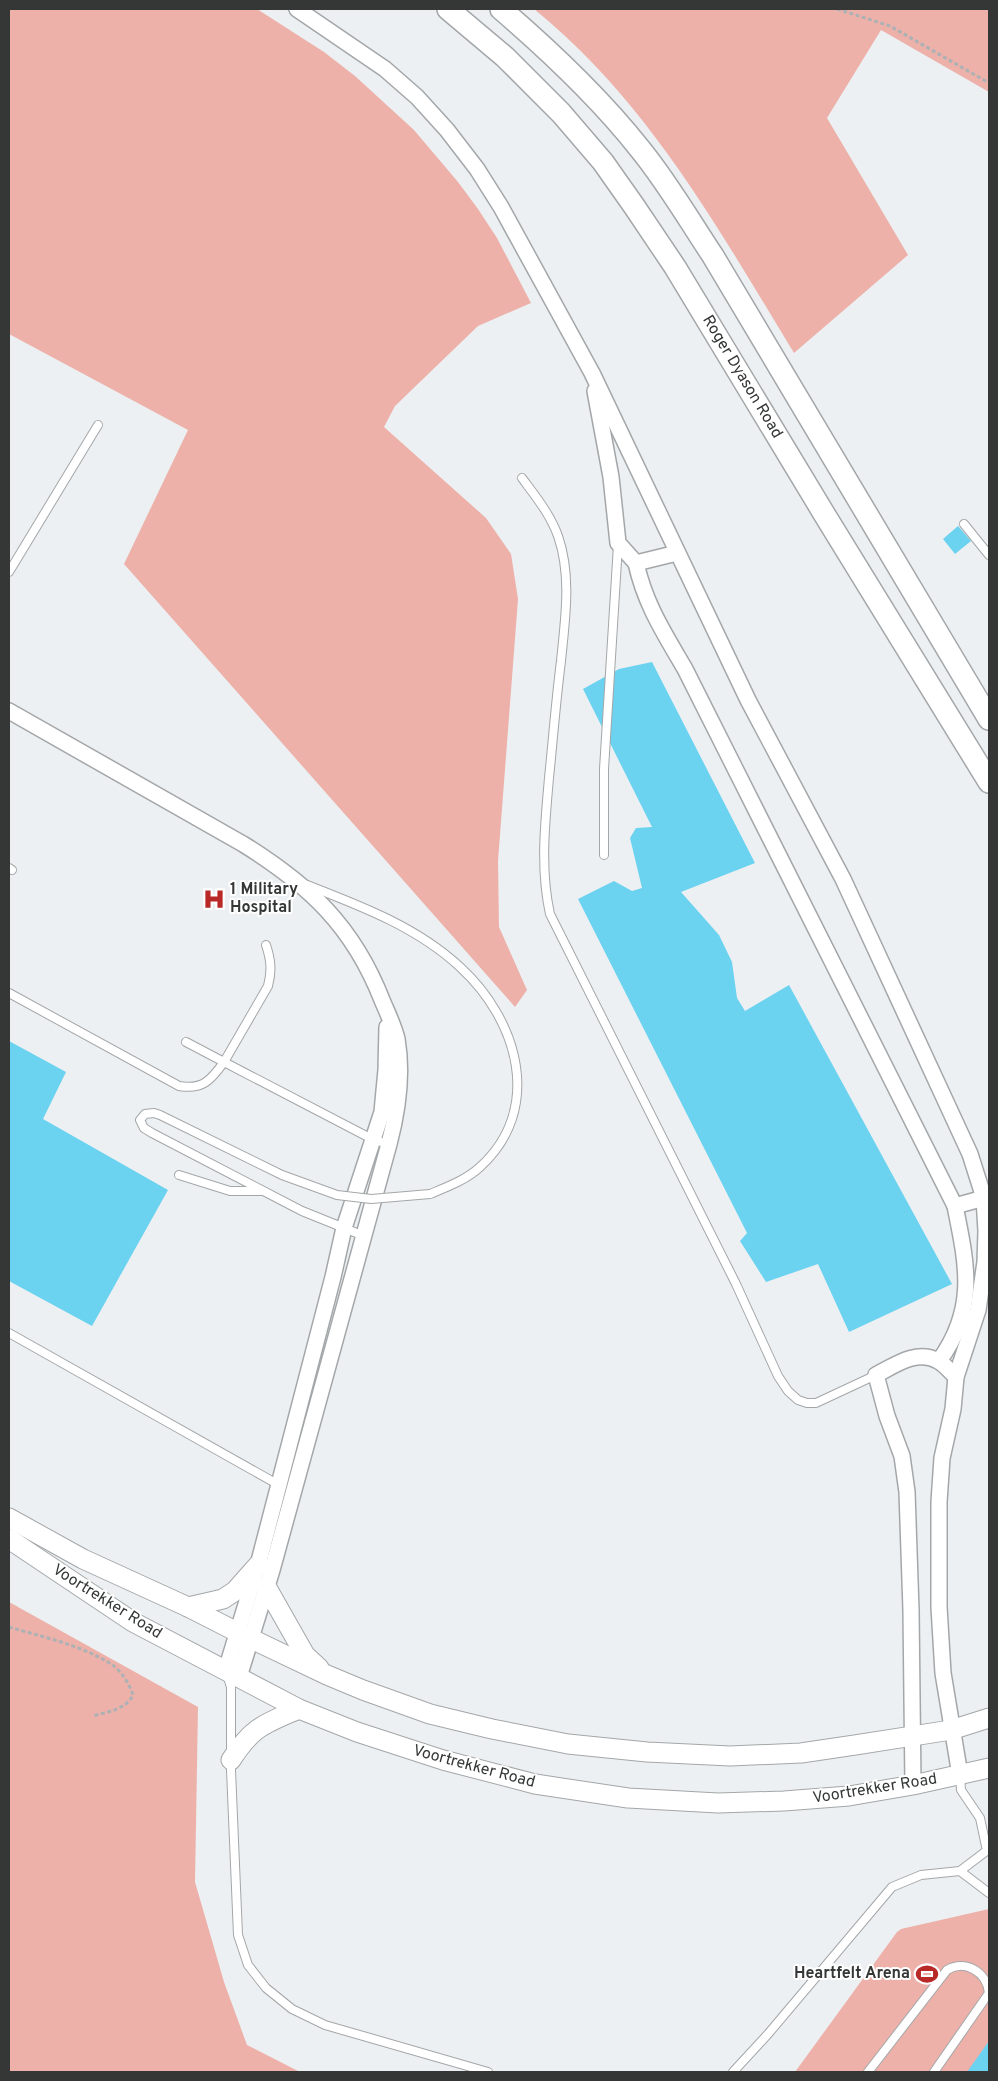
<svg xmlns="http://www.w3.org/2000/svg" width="998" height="2081" font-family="Overpass,sans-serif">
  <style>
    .green { fill: #edb1aa }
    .building { fill: #6bd2f0 }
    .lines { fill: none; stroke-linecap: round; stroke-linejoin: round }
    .service-casing { stroke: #a4a7a9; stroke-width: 10 }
    .minor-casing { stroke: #a4a7a9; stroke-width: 18 }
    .tertiary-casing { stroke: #a4a7a9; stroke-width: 21 }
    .secondary-casing { stroke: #a4a7a9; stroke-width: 24 }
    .path { stroke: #aeb1b3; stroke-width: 3; stroke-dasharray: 4 2.5; stroke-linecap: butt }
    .service { stroke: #fff; stroke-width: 8 }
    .minor { stroke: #fff; stroke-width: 15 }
    .tertiary { stroke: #fff; stroke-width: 19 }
    .secondary { stroke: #fff; stroke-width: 21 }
    .service-bridge-casing { stroke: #a4a7a9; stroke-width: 10; stroke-linecap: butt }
    .service-bridge { stroke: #fff; stroke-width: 8 }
    .labels { text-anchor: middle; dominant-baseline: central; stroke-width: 4; stroke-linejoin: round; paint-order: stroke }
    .street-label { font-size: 16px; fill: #353737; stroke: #fff }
    .poi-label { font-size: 16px; font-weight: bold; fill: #353737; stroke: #fff; text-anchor: start }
  </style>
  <rect width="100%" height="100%" fill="#ecf0f2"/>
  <g class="green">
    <polygon points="9,9 257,9 324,52 355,76 414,130 458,182 478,209 497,238 531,303 478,326 395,406 384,427 486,518 511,554 518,599 498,861 499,927 527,990 515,1007 124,564 188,430 9,334"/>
    <path d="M534,9H989V92L881,30L827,118L908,255L794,353C719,230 648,101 534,9Z"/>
    <polygon points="9,1602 198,1707 195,1882 224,1982 247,2045 300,2072 9,2072"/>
    <polygon points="989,1909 989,2072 795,2072 897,1932 901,1929"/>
  </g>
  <g class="building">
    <polygon points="958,526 971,541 955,554 943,539"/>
    <polygon points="652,662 755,863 681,892 719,935 732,962 737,998 745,1011 789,985 952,1284 849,1332 818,1264 766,1282 740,1241 747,1233 578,899 614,881 632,891 642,888 630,838 636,828 652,827 583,689 619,669"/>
    <polygon points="9,1041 66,1072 43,1119 168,1190 92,1326 9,1281"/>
    <polygon points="989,2041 989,2072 967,2072"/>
  </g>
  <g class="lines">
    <g class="service-casing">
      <g id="service">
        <path d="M522,478C536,497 550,514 558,536C572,576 565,620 561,661C556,700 553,739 549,778C545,823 540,869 550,914L736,1284L778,1376L788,1391L798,1400L807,1403H816L876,1375"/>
        <polyline points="964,524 989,555"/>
        <polyline points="9,572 98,425"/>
        <polyline points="604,855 604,769 618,545"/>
        <polyline points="9,868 12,870"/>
        <path d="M307,885C361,906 417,927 460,967C518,1020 544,1109 480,1167C466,1180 447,1187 430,1194"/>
        <path d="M9,993L179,1086C203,1090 211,1080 224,1062L374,1140L389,1144"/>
        <path d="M186,1042L224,1062L268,986C272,971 271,960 266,945"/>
        <polyline points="160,1115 154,1113 145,1114 140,1120 144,1128 152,1133 302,1211 364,1236"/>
        <polyline points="179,1175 230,1191 261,1191"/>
        <polyline points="9,1333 279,1485"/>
        <polyline points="227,1674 231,1687 231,1770 238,1935 248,1965 266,1988 292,2009 325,2025 488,2072"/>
        <polyline points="960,1775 961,1790 980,1818 987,1851"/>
        <polyline points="960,1871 989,1893"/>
        <polyline points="733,2072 768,2034 892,1887 921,1875 960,1871 989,1849"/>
        <path d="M868,2072L947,1970C965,1959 987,1972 989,1993L934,2072"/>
      </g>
    </g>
    <g class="minor-casing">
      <g id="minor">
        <polyline points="297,9 385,69 417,97 447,130 477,169 501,207 592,373 748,700 843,879 970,1154 984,1198 986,1231 985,1262 978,1310 956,1377 953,1409 942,1458 939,1502 939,1607 943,1673 960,1775"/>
        <polyline points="595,391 611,477 618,543 636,563"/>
        <path d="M677,553L636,563C645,604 664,633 685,669L955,1206C967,1265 977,1309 939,1361"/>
        <path d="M9,711L243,844C309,885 353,926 382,1000C387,1012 394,1026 397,1039C403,1074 398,1110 389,1144L272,1570L239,1677"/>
        <polyline points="955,1206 984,1198"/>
        <polyline points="226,1670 258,1565 333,1277 344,1228 382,1112 386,1070 387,1027"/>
        <path d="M913,1785L911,1610L907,1492L902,1456L887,1416L876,1375C895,1365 917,1349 938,1361C945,1364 950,1372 956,1377"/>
      </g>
    </g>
    <g class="tertiary-casing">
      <g id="tertiary">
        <polyline points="9,1518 83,1559 188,1607 237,1632 327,1675 363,1690 430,1714 492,1729 568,1744 647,1752 730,1756 801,1753 855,1745 951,1730 989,1718"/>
        <polyline points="9,1539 133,1622 299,1709 357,1732 443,1760 535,1784 628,1798 718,1803 784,1801 849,1796 913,1785 989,1768"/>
        <polyline points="267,1588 305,1655 319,1668"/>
        <polyline points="188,1607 223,1599 235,1591 258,1565"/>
        <path d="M231,1760C252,1727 264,1724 299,1709"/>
      </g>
    </g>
    <g class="secondary-casing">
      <g id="secondary">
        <polyline points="448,9 505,57 561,113 603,162 634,206 675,267 826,517 989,782"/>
        <path d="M501,9C551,52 599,97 640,149C667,182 689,220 713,256L989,719"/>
      </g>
    </g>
    <g class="path">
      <polyline points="837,9 890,26 989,83"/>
      <path d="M9,1627C43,1637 81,1645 111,1664C121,1670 130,1685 133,1695C127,1709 107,1712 93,1716"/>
    </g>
    <use href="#service" class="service"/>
    <use href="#minor" class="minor"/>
    <use href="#tertiary" class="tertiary"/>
    <use href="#secondary" class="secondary"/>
    <g class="service-bridge-casing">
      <polyline id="service-bridge" points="160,1115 282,1175 337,1195 371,1199 430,1194"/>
    </g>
    <use href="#service-bridge" class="service-bridge"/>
  </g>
  <defs>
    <g id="hospital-bare" transform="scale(1.725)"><path d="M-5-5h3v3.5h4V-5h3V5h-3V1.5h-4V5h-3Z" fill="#b82928" stroke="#fff" stroke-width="2.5" paint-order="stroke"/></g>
    <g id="stadium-bare" transform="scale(1.725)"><path d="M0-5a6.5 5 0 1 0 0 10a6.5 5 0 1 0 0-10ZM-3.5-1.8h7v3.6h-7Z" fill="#b82928" stroke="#fff" stroke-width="2.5" paint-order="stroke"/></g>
  </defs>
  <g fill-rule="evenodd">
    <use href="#hospital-bare" x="214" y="899"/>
    <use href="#stadium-bare" x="927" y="1974"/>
  </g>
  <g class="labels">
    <g class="street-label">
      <text transform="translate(742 377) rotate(59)">Roger Dyason Road</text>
      <text transform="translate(107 1602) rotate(32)">Voortrekker Road</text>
      <text transform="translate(474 1767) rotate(15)">Voortrekker Road</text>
      <text transform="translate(875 1789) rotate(-9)">Voortrekker Road</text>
    </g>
    <g class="poi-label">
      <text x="230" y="890">1 Military<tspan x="230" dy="18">Hospital</tspan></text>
      <text x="910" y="1974" text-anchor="end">Heartfelt Arena</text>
    </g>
  </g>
  <rect width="998" height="2081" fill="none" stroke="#353737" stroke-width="20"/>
</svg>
